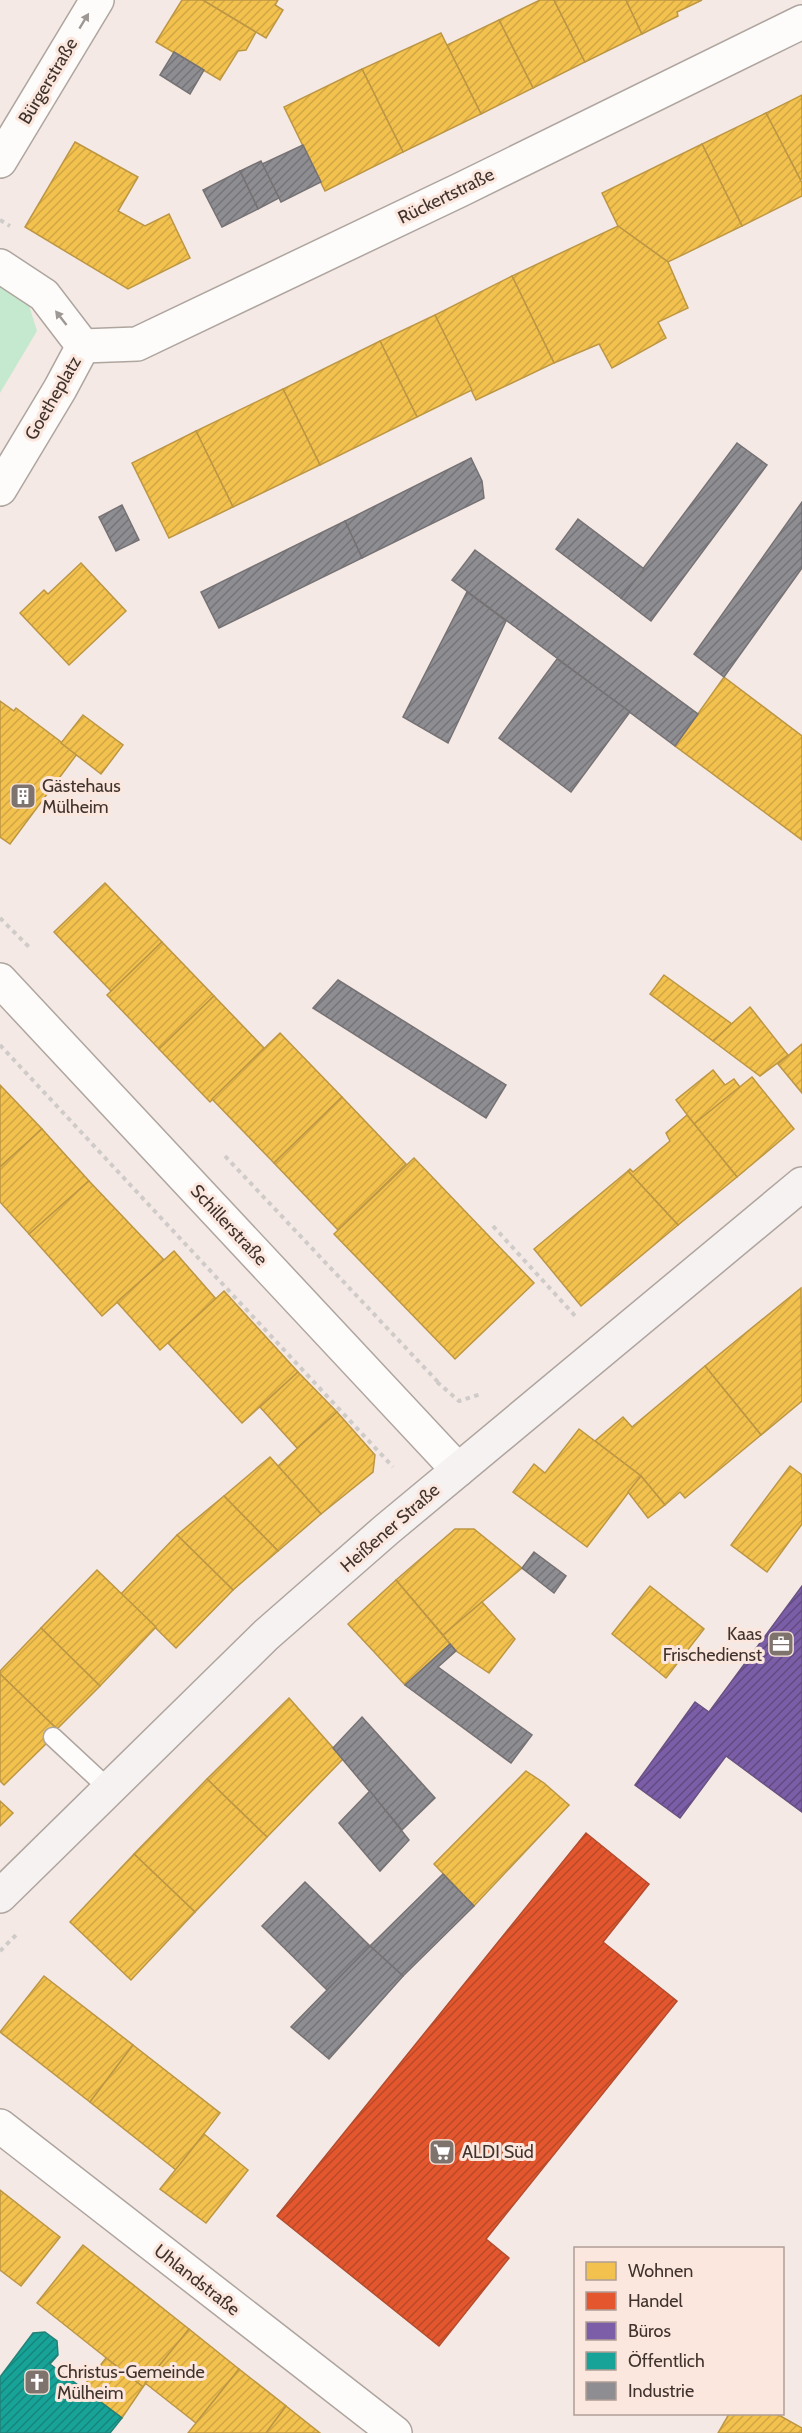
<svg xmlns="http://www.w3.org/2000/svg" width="802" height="2433" font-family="Cabin,sans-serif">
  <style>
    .green { fill: #c5e9cf }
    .homes { fill: url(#homes-hatch); stroke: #bd9644; stroke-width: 1.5 }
    .shops { fill: url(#shops-hatch); stroke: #b34c2e; stroke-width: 1.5 }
    .offices { fill: url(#offices-hatch); stroke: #695182; stroke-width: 1.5 }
    .public { fill: url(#public-hatch); stroke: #238178; stroke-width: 1.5 }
    .industry { fill: url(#industry-hatch); stroke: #767274; stroke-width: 1.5 }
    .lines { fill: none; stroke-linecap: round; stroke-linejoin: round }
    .lane-casing { stroke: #afa59f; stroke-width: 21 }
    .street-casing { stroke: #afa59f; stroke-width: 36 }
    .secondary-casing { stroke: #afa59f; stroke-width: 36 }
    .path { stroke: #cfcbc8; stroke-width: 4; stroke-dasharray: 4.5 4.5; stroke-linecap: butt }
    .lane { stroke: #fdfcfb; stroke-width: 18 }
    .street { stroke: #fdfcfb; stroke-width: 33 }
    .secondary { stroke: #f7f2f2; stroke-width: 33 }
    .oneway { fill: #9e9894 }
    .labels { text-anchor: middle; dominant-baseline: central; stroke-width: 6; stroke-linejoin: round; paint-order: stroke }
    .street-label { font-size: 18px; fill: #40332d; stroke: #fbe7dd }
    .poi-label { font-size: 18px; fill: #40332d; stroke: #fbe7dd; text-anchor: start }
  </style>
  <defs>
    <pattern id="homes-hatch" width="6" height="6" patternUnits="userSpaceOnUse" patternTransform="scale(1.5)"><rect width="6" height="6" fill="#f2c14e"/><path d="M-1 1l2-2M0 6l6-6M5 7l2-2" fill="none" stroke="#d1a644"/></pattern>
    <pattern id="shops-hatch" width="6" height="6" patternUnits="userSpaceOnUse" patternTransform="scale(1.5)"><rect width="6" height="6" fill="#e4572e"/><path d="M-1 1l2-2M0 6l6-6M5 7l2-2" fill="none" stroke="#ba4928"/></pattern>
    <pattern id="offices-hatch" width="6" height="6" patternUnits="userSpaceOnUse" patternTransform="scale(1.5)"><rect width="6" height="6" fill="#7b5ea7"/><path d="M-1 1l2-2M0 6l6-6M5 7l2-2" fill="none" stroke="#614a81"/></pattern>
    <pattern id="public-hatch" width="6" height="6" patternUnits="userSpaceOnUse" patternTransform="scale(1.5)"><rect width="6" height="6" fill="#17a398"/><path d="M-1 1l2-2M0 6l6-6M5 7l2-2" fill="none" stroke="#16857c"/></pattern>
    <pattern id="industry-hatch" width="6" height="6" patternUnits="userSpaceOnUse" patternTransform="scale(1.5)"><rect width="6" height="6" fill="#8d8d92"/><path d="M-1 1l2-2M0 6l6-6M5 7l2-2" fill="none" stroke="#757478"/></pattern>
  </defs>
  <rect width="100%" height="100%" fill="#f4e9e4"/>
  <polygon class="green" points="0,284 28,302 37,331 0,393"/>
  <g class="homes">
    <polygon points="182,0 203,0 256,32 246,50 238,51 220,80 156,42"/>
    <polygon points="203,0 278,0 275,5 283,10 266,38"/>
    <polygon points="540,0 554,0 585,62 533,88 499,20"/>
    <polygon points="554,0 626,0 642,34 585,62"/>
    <polygon points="626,0 702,0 677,12 678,16 642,34"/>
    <polygon points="499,20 533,88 481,114 447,45"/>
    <polygon points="441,33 481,114 403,152 362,69"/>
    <polygon points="362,69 403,152 325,191 284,107"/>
    <polygon points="802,95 802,179 800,179 766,113"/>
    <polygon points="766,113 802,183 802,196 742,226 702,144"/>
    <polygon points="75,142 138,177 118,211 145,226 169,214 190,258 128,289 25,227"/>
    <polygon points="702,144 742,226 668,262 618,226 602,193"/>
    <polygon points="618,226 668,262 688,308 658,322 666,338 612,368 599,344 554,363 512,276"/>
    <polygon points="512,276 554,363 476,400 435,315"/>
    <polygon points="435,315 472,390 417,417 380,341"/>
    <polygon points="380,341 417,417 320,465 283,389"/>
    <polygon points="283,389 320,465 233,507 196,431"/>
    <polygon points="196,431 233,507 169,538 132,463"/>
    <polygon points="81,563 126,611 69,665 20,613 44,590 48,594"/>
    <polygon points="724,677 802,736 802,840 675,746"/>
    <polygon points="0,701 14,711 16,708 77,754 10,844 0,837"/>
    <polygon points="83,715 123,745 101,774 61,743"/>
    <polygon points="105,883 162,942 111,991 54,932"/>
    <polygon points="162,942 214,996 159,1049 107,995"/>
    <polygon points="664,975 732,1024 713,1041 650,994"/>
    <polygon points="214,996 264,1048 210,1102 159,1049"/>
    <polygon points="750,1007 788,1055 760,1076 713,1041"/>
    <polygon points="280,1033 342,1097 274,1163 212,1099"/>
    <polygon points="802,1044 802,1093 778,1064"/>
    <polygon points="713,1070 725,1085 734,1079 740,1087 694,1124 676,1100"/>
    <polygon points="752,1077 794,1129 737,1177 694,1124"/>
    <polygon points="0,1085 42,1129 0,1167"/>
    <polygon points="342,1097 406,1164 338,1230 274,1163"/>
    <polygon points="687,1115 737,1177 678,1225 628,1171 630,1169 633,1172 670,1141 666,1133"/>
    <polygon points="42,1129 89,1181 29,1234 0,1202 0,1167"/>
    <polygon points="414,1158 534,1283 455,1359 334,1234"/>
    <polygon points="628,1171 678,1225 581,1306 534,1249"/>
    <polygon points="89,1181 164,1260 102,1316 29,1234"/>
    <polygon points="174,1251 216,1299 160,1350 117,1302"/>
    <polygon points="801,1288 802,1401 761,1435 705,1366"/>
    <polygon points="224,1291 298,1372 242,1423 168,1343"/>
    <polygon points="705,1366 761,1435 685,1498 680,1492 665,1505 641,1476 595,1441 623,1417 632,1427"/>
    <polygon points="298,1372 337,1412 297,1448 260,1407"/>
    <polygon points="337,1412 375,1455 373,1472 321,1514 278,1466"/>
    <polygon points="579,1429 641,1476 587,1547 513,1492 534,1464 545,1473"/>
    <polygon points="270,1457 321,1514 278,1551 224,1496"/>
    <polygon points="790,1466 802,1475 802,1524 767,1572 731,1545"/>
    <polygon points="641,1476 665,1505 648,1518 628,1492"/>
    <polygon points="224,1496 278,1551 233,1590 177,1535"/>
    <polygon points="455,1529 474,1529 522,1568 443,1635 396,1580"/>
    <polygon points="177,1535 233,1590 176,1648 121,1594"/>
    <polygon points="97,1570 156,1627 100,1686 41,1628"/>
    <polygon points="396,1580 450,1644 405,1685 348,1624"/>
    <polygon points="650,1586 704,1629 666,1678 612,1634"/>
    <polygon points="482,1602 515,1639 489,1673 456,1651 443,1635"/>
    <polygon points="41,1628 100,1686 57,1729 0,1674 0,1671"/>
    <polygon points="0,1674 57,1729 53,1737 4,1785 0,1781"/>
    <polygon points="289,1698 343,1759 267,1837 207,1779"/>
    <polygon points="526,1771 544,1783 569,1805 474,1906 434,1864"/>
    <polygon points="207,1779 267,1837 195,1912 134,1854"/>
    <polygon points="0,1801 13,1813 0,1826"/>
    <polygon points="134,1854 195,1912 131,1980 70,1922"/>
    <polygon points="44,1976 133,2045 90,2102 0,2032"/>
    <polygon points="133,2045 220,2113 176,2170 90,2102"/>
    <polygon points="204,2134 248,2170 206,2223 160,2189"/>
    <polygon points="0,2190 60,2237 21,2286 0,2270"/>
    <polygon points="83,2245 189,2329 143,2387 37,2303"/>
    <polygon points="189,2329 239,2369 196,2423 145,2383"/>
    <polygon points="106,2358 143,2387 122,2418 82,2388"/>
    <polygon points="239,2369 286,2406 266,2433 188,2433"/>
    <polygon points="286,2406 320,2433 266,2433"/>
    <polygon points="729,2414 777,2414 802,2428 802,2433 718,2433"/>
  </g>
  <polygon class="shops" points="586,1833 649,1884 603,1942 677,2001 486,2239 509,2258 439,2346 277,2216"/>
  <polygon class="offices" points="802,1586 802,1812 726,1756 680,1818 635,1785 695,1702 709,1712"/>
  <polygon class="public" points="45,2332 57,2341 58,2355 50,2364 122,2418 110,2433 0,2433 0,2377 33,2333"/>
  <g class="industry">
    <polygon points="174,52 204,70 190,94 160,75"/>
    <polygon points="303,145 321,182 281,202 262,164"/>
    <polygon points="261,161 279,198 258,209 240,171"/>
    <polygon points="240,171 258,209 222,227 203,190"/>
    <polygon points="737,443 767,465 651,621 621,598"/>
    <polygon points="471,458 482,481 484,498 362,558 345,521"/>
    <polygon points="802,502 802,568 724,677 694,654"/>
    <polygon points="122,505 139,540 116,551 99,517"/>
    <polygon points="578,519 644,569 621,598 556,549"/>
    <polygon points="345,521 362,558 219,628 201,592"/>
    <polygon points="475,550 698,714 675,746 452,580"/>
    <polygon points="467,592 506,621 448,743 403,717"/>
    <polygon points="557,659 630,712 571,792 499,738"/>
    <polygon points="338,980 506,1085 486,1118 313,1008"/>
    <polygon points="534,1552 566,1576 554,1593 522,1568"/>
    <polygon points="450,1644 456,1651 438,1667 532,1735 511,1763 405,1685"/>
    <polygon points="362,1717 435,1798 402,1830 333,1748"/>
    <polygon points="370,1791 409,1840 380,1871 339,1823"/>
    <polygon points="443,1874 474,1906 403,1976 370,1946"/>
    <polygon points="305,1882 370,1946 327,1990 262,1926"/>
    <polygon points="370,1946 403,1976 329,2059 291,2027"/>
  </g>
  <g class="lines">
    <g class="lane-casing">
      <polyline id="lane" points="53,1737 109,1789"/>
    </g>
    <g class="street-casing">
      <g id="street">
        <polyline points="0,161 97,0"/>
        <polyline points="0,266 44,295 83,346 60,389 0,489"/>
        <polyline points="83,346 137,344 460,190 802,22"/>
        <polyline points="0,980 458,1470"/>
        <polyline points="0,2126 395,2433"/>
      </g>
    </g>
    <g class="secondary-casing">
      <polyline id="secondary" points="0,1896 266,1635 386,1530 802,1184"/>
    </g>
    <g class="path">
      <polyline points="0,220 10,226"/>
      <polyline points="0,918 29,947"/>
      <polyline points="0,1045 393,1467"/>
      <polyline points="225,1156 437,1381 436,1386"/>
      <polyline points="493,1226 577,1318"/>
      <polyline points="437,1382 459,1401 481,1394"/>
      <polyline points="0,1951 17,1934"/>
    </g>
    <use href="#lane" class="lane"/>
    <use href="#street" class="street"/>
    <use href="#secondary" class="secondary"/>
  </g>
  <defs><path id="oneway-solid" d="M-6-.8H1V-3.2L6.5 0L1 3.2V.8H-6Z" transform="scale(1.5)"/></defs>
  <g class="oneway">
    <use href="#oneway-solid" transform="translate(84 21) rotate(-59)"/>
    <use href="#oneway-solid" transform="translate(61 318) rotate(-128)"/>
  </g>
  <defs>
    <g id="building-square" transform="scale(1.35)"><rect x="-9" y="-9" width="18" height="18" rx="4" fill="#7f736d" stroke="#fbe7dd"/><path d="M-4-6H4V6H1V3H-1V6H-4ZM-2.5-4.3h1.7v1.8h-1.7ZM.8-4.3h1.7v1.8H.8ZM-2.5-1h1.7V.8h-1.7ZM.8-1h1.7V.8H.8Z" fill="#fff"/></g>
    <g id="office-square" transform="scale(1.35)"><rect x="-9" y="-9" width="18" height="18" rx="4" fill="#7f736d" stroke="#fbe7dd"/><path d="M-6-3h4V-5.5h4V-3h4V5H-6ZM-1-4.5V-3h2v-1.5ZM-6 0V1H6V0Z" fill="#fff"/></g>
    <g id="supermarket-square" transform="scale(1.35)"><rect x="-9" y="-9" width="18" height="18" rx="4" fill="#7f736d" stroke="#fbe7dd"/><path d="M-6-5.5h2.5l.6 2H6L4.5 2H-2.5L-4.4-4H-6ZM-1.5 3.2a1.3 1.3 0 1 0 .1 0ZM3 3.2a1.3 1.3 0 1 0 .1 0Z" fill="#fff"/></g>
    <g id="church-square" transform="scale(1.35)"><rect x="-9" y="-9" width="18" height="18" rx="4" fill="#7f736d" stroke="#fbe7dd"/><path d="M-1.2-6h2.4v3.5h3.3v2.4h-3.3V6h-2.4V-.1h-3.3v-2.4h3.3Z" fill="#fff"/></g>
  </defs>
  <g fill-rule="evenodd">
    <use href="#building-square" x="23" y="796"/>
    <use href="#office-square" x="781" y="1644"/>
    <use href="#supermarket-square" x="442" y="2152"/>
    <use href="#church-square" x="37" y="2382"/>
  </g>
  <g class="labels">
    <g class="street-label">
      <text transform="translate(48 81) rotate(-59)">Bürgerstraße</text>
      <text transform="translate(446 196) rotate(-26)">Rückertstraße</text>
      <text transform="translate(53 398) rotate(-60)">Goetheplatz</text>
      <text transform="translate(229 1225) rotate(47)">Schillerstraße</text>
      <text transform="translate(390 1528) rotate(-41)">Heißener Straße</text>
      <text transform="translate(197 2280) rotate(38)">Uhlandstraße</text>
    </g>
    <g class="poi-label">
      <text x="42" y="786">Gästehaus<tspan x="42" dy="21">Mülheim</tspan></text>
      <text x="762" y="1634" text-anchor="end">Kaas<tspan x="762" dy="21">Frischedienst</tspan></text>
      <text x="462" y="2152">ALDI Süd</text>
      <text x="57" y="2372">Christus-Gemeinde<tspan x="57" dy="21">Mülheim</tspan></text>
    </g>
  </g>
  <rect x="574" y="2247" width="210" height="168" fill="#fbe7dd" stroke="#b09f97" stroke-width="1.5"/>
  <rect x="586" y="2262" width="30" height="18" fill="#f2c14e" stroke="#b09f97" stroke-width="1.5"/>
  <text x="628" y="2277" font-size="18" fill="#40332d">Wohnen</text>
  <rect x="586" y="2292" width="30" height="18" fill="#e4572e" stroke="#b09f97" stroke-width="1.5"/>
  <text x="628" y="2307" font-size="18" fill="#40332d">Handel</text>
  <rect x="586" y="2322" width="30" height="18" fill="#7b5ea7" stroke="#b09f97" stroke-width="1.5"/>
  <text x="628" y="2337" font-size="18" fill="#40332d">Büros</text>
  <rect x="586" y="2352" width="30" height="18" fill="#17a398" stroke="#b09f97" stroke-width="1.5"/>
  <text x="628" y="2367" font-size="18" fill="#40332d">Öffentlich</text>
  <rect x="586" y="2382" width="30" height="18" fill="#8d8d92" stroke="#b09f97" stroke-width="1.5"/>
  <text x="628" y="2397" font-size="18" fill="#40332d">Industrie</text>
</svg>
